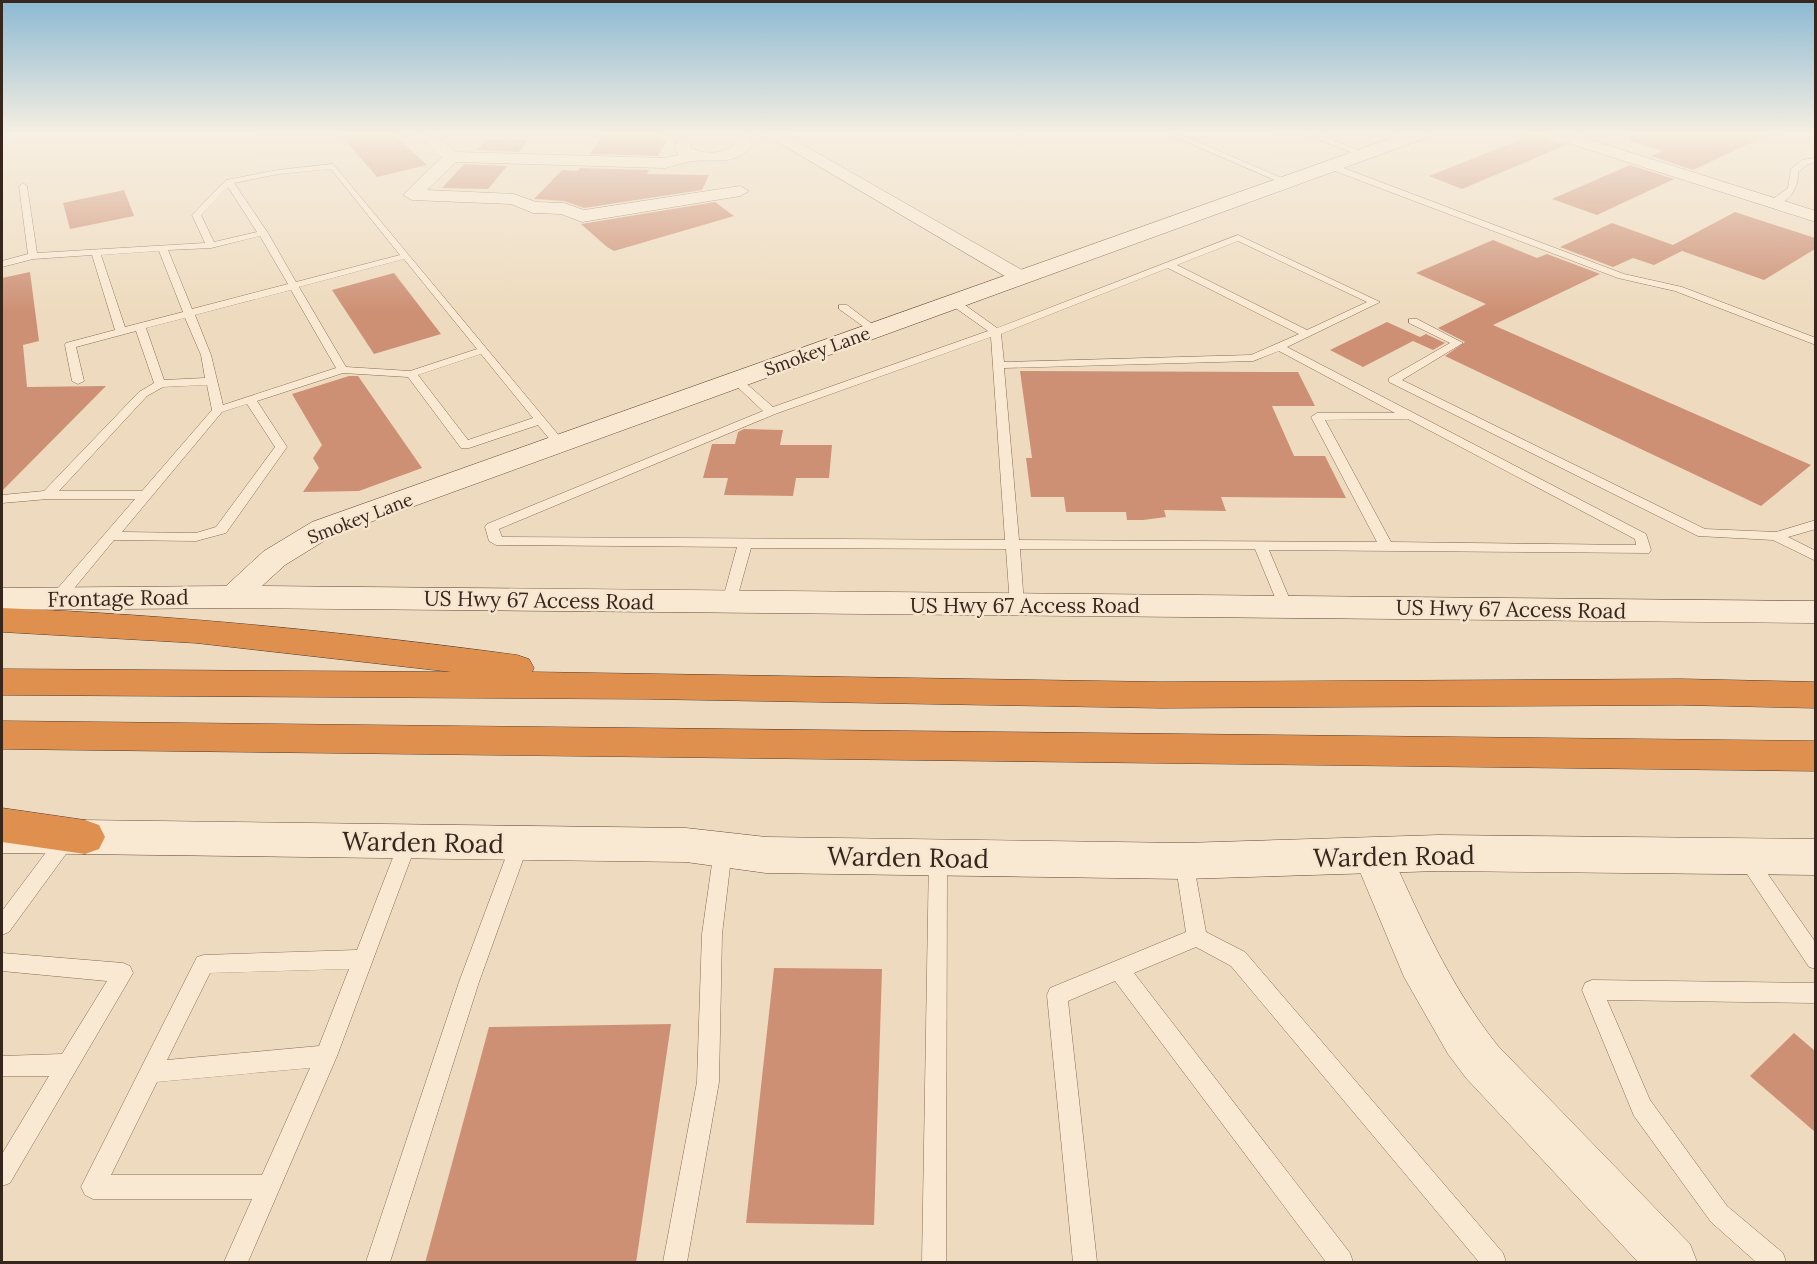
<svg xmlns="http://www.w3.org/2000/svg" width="1817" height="1264" font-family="Lora,serif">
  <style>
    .building { fill: #cd9075 }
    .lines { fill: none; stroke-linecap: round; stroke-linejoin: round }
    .lane-casing { stroke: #876c57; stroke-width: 1 }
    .street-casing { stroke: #876c57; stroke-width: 1 }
    .secondary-casing { stroke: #694d3b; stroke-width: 1 }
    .highway-casing { stroke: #553b2c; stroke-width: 1 }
    .lane { fill: #f9e9d2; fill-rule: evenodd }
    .street { fill: #f9e9d2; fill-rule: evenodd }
    .secondary { fill: #f9e9d2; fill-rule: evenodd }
    .highway { fill: #e0904e; fill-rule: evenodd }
    .labels { text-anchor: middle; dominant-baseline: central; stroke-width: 5; stroke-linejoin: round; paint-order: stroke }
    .far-street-label { font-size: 18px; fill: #36261c; stroke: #f6e6cf }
    .street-label { font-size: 21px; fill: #36261c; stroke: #f6e6cf }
    .near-street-label { font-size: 26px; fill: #36261c; stroke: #f6e6cf }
  </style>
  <rect width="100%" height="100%" fill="#eedbbf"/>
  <g class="building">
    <polygon points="341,135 395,135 427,165 377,177"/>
    <polygon points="603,135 660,135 658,139 667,140 658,156 590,154"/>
    <polygon points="1532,135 1548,135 1551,140 1566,145 1462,189 1429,176"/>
    <polygon points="1630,135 1767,135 1693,170 1651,156 1663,151 1629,141"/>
    <polygon points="487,139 529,140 519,152 477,150"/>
    <polygon points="464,164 507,166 488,189 442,188"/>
    <polygon points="1630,165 1674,179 1597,215 1552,199"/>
    <polygon points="580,168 649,170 647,174 709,175 702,190 584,208 564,201 534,199 562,170 578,171"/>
    <polygon points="124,190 134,216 70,229 63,203"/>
    <polygon points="715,202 734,216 614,251 607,247 581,224"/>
    <polygon points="1735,212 1815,238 1815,249 1764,280 1682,251 1654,265 1633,258 1613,267 1560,247 1612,223 1673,245"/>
    <polygon points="1493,240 1537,258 1547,254 1600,274 1493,325 1811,465 1761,506 1445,356 1465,342 1438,328 1486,304 1416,273"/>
    <polygon points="30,272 39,341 23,345 27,387 106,386 2,491 2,278"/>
    <polygon points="394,273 441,334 374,354 332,290"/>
    <polygon points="1387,322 1420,337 1426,334 1445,343 1433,350 1413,341 1363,367 1330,350"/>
    <polygon points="1020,371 1298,372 1315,406 1272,406 1294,456 1325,456 1346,498 1221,497 1226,511 1164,510 1166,517 1143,520 1127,520 1126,512 1066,512 1064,497 1031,497 1026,458 1032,458"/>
    <polygon points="349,376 358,376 422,468 359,491 303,492 319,468 313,458 322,445 292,394"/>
    <polygon points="744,429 783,430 780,445 832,445 829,478 796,478 793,496 724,495 728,478 703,478 712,444 735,444 738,432"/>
    <polygon points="774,968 882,969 874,1225 746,1223"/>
    <polygon points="671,1024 636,1263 425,1263 489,1027"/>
    <polygon points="1794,1033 1815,1051 1815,1132 1750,1076"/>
  </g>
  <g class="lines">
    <g class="lane-casing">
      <g id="lane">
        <polygon points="1171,135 1182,135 1291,182 1284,184"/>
        <polygon points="1308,135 1320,135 1368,154 1361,156"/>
        <path d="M1816,158V163L1808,164L1798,172C1799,188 1788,206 1770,205V201L1788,188L1791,169L1802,160Z"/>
        <path d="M333,164L566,444L564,447H556L538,425L469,448H461L408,377L343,373L257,401L287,447L226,533L196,541L114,540L62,603H52L50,599L52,595L135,499H48L2,503V495L44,491L139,392L154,383L136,331L76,347L84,381L78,384L72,381L65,345L66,343L115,330L92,255L33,259L2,267V261L28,254L19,186L23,183L27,186L37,253L205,243L192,215L226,180L278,170ZM331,169L400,255L296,282L268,233L234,183L278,174ZM228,187L257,232L214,242L201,215ZM260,236L288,284L192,309L168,250L211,248ZM159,251L183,312L125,327L101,255ZM404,259L477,349L410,371L346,367L299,287ZM291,290L336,368L223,405L211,355L195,315ZM185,318L201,355L205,378L164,380L146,328ZM481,354L533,418L468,440L418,375ZM207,385L212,410L142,491H59L147,396L163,387ZM247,404L275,447L216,527L196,533L122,532L222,412Z"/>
        <polygon points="1327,164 1333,164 1624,274 1682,287 1816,338 1816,345 1675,291 1618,278 1327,168"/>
        <path d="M1238,235L1380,302L1287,347L1646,534L1651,550L1649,553L1269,550L1293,607L1286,612L1279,607L1255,549H1020L1024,605L1017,610L1010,605L1006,549L751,548L736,602L729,607L722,602L737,547L496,545L489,541L485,527L487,524L763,411L732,382V378H740L773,407L988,331L950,304V300H958L997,328ZM1238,241L1367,302L1307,330L1177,265ZM1168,268L1299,334L1251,355L1004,362L1001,334ZM991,337L1005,540L502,537L499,529L775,414ZM1279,351L1395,413H1317L1311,417L1377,542L1019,540L1004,368L1253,361ZM1408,419L1635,539L1636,545L1391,542L1325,420Z"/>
        <polygon points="839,305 847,305 880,330 871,332 839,309"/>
        <polygon points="1409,319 1417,319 1463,343 1402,380 1705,529 1776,532 1816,520 1816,529 1788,537 1816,551 1816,561 1773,540 1698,536 1389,382 1389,378 1450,343 1409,323"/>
        <polygon points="68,829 74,831 77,837 74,843 9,932 2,935 2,911 62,831"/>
        <path d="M408,834L414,836L417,842L337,1056L248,1262H224L252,1199H93L85,1195L81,1187L85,1179L197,957L204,955L357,950L399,842L402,836ZM349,969L319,1046L167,1060L210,973ZM310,1068L262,1175H111L157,1082Z"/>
        <polygon points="520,835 526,837 529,843 479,982 390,1262 366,1262 459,982 511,843 514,837"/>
        <polygon points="723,842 729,844 732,850 722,934 719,1082 687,1262 663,1262 697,1082 702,934 714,850 717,844"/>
        <polygon points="938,849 944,851 947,857 946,1262 922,1262 929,857 932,851"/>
        <polygon points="1747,851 1753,853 1816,943 1816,969 1809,967 1741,865 1738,859 1741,853"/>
        <polygon points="1184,853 1190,855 1193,861 1206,932 1245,952 1503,1253 1506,1262 1479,1262 1231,966 1196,947 1134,973 1350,1253 1353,1262 1326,1262 1115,981 1068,1001 1097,1262 1073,1262 1047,995 1050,988 1186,932 1175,861 1178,855"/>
        <polygon points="2,953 123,963 130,966 133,973 10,1183 2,1186 2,1154 49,1076 2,1076 2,1056 62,1054 107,981 2,971"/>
        <polygon points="1592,980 1816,983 1816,1003 1607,1000 1650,1100 1727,1206 1783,1253 1786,1262 1756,1262 1711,1222 1634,1116 1582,990 1585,983"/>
      </g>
    </g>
    <g class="street-casing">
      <g id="street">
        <path d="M418,135H436L456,152L665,158L679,155L675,150L677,140H689L691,148C706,155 723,154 735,144L724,135H746L752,145C737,166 716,159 694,161C684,162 674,166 665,168L456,162L427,190L514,194L536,202L564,203L584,210L740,186L749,191L740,196L582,222L561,214L533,213L511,204L412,200L403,195L442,157Z"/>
        <polygon points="766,135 786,135 1029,274 1032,278 1029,282 1015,282"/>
        <polygon points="1550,135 1575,135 1816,211 1816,222 1552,138"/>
        <path d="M1372,838L1386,843C1420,916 1447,982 1498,1046L1690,1244L1697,1262H1638L1466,1078L1448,1054L1404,977L1353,855L1358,843Z"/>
      </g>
    </g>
    <g class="secondary-casing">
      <g id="secondary">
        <polygon points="1400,135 1425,135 1423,139 332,536 285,565 262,586 1816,601 1816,623 235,608 2,610 2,588 226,586 264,551 312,522"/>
        <polygon points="2,819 686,828 766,837 1184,843 1439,835 1816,839 1816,875 1439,871 1184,879 766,873 686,862 2,853"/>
      </g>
    </g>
    <g class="highway-casing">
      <g id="highway">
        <path d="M2,608C175,615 346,632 517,655L529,659L534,668L532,672L1161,682L1681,679L1816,682V708L1681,705L1161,708L647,699L2,695V669L452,672L196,643L2,632Z"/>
        <polygon points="2,721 1816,741 1816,771 2,749"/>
        <polygon points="2,808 85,820 99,825 105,837 99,849 85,854 2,842"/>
      </g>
    </g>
    <use href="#lane" class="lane"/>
    <use href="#street" class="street"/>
    <use href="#secondary" class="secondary"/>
    <use href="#highway" class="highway"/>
  </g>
  <linearGradient id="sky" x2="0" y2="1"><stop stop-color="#8cb9d3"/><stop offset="0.43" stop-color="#f7efe2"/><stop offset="1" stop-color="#f7efe2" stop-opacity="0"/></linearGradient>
  <rect width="1817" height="312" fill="url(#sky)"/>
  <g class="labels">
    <g class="far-street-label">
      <text transform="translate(817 351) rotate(-20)">Smokey Lane</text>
      <text transform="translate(360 518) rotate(-21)">Smokey Lane</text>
    </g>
    <g class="street-label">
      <text transform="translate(118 598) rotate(-1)">Frontage Road</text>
      <text transform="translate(539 600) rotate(1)">US Hwy 67 Access Road</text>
      <text x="1025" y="605">US Hwy 67 Access Road</text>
      <text transform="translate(1511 609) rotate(1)">US Hwy 67 Access Road</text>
    </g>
    <g class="near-street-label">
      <text transform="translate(423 842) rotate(1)">Warden Road</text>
      <text transform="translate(1394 856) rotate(-1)">Warden Road</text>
      <text transform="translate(908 857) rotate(1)">Warden Road</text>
    </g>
  </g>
  <rect width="1817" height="1264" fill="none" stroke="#36261c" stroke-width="6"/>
</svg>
